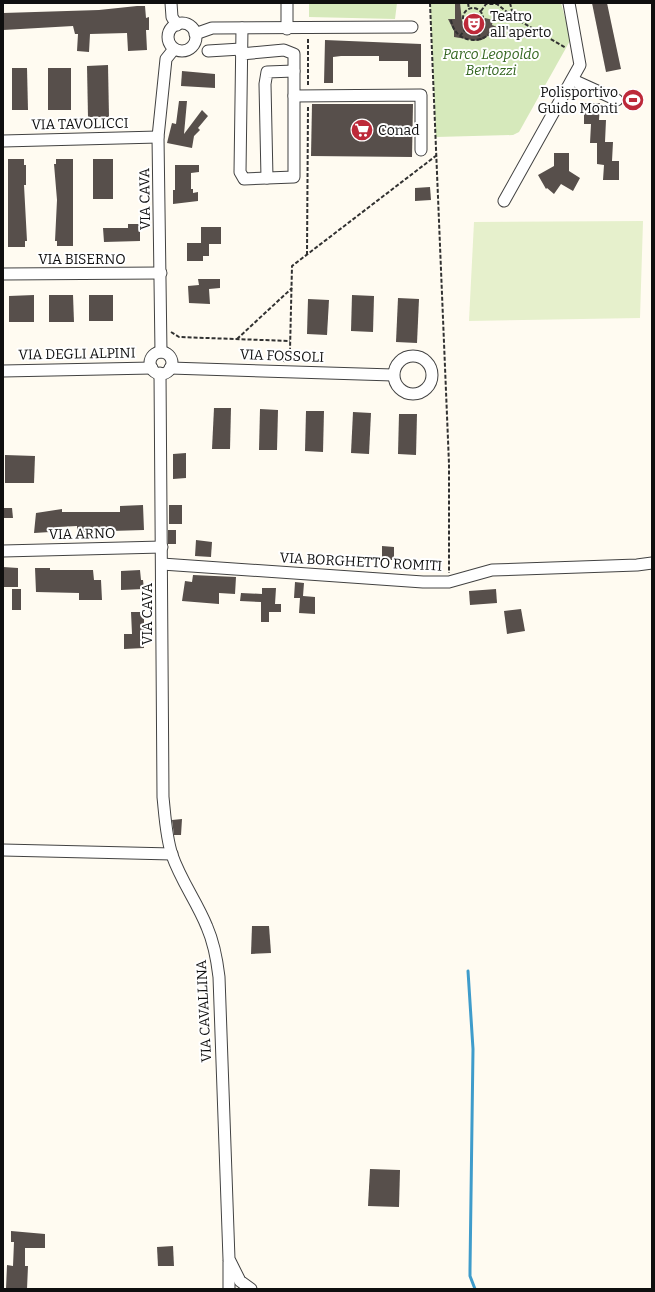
<svg xmlns="http://www.w3.org/2000/svg" width="655" height="1292" font-family="Bitter,serif">
  <style>
    .green { fill: #d6e9bb }
    .pitch { fill: #e6f0cc }
    .lines { fill: none; stroke-linecap: round; stroke-linejoin: round }
    .stream { stroke: #3f9ccb; stroke-width: 3 }
    .building { fill: #574f4b }
    .minor-casing { stroke: #424242; stroke-width: 13 }
    .path { stroke: #313131; stroke-width: 2; stroke-dasharray: 4 2; stroke-linecap: butt }
    .minor { stroke: #fff; stroke-width: 11 }
    .labels { text-anchor: middle; dominant-baseline: central; stroke-width: 4; stroke-linejoin: round; paint-order: stroke }
    .poi-label { font-size: 14px; fill: #0f0f0f; stroke: #fff; text-anchor: start }
    .park-label { font-size: 14px; font-style: italic; fill: #336620; stroke: #fff }
    .street-label { font-size: 14px; fill: #0f0f0f; stroke: #fff }
  </style>
  <rect width="100%" height="100%" fill="#fffbf1"/>
  <g class="green">
    <polygon points="309,3 397,3 395,19 309,17"/>
    <polygon points="430,3 561,3 571,39 519,132 513,135 436,137"/>
  </g>
  <polygon class="pitch" points="643,221 640,318 469,321 474,222"/>
  <g class="lines">
    <polyline class="stream" points="468,971 473,1049 470,1269 470,1276 475,1289"/>
  </g>
  <g class="building">
    <polygon points="455,3 460,3 462,21 467,27 472,29 478,28 485,18 493,20 492,25 497,27 493,32 484,39 478,41 454,37 454,31 448,19 455,19"/>
    <polygon points="592,3 607,3 621,69 606,72"/>
    <polygon points="137,6 145,6 146,18 149,17 149,30 146,30 147,50 128,51 127,33 90,34 89,52 77,51 78,34 75,34 73,26 3,30 3,13 99,10"/>
    <polygon points="325,40 421,44 421,77 408,77 408,61 379,61 379,56 341,56 333,57 333,83 324,83"/>
    <polygon points="108,65 109,117 88,117 87,66"/>
    <polygon points="12,68 27,68 28,110 12,110"/>
    <rect x="48" y="68" width="23" height="42"/>
    <polygon points="182,71 215,74 215,88 181,86"/>
    <polygon points="179,101 187,101 184,134 202,110 208,116 198,128 200,130 194,136 192,148 167,143 172,123 176,124"/>
    <polygon points="584,103 600,103 599,120 606,120 605,142 613,142 612,161 619,161 619,180 603,180 604,165 597,164 597,143 590,143 591,124 584,124"/>
    <polygon points="312,104 413,104 412,157 311,156"/>
    <polygon points="554,153 569,153 569,171 580,178 573,191 561,184 554,194 547,188 546,189 538,175 554,166"/>
    <polygon points="8,159 24,159 24,165 26,165 26,185 24,185 27,241 25,241 25,247 8,247"/>
    <polygon points="56,159 73,159 73,246 57,246 57,241 55,241 57,200 54,164 56,164"/>
    <rect x="93" y="159" width="20" height="40"/>
    <polygon points="175,165 199,165 199,172 191,173 191,189 193,189 193,193 198,192 198,201 173,204 173,190 175,190"/>
    <polygon points="430,187 431,200 415,201 415,188"/>
    <polygon points="128,224 140,224 140,241 104,242 103,228 128,228"/>
    <polygon points="201,227 221,227 221,244 209,244 209,256 203,256 203,261 187,261 187,243 201,243"/>
    <polygon points="198,279 220,279 220,288 209,289 210,304 189,303 188,286 199,285"/>
    <polygon points="34,295 34,322 9,322 9,296"/>
    <polygon points="49,295 73,295 74,322 49,322"/>
    <rect x="89" y="295" width="24" height="26"/>
    <polygon points="352,295 374,296 373,332 351,331"/>
    <polygon points="398,298 419,299 417,343 396,342"/>
    <polygon points="308,299 329,300 327,335 307,334"/>
    <polygon points="214,408 231,408 230,449 212,449"/>
    <polygon points="260,409 278,410 277,450 259,450"/>
    <polygon points="306,411 324,411 323,452 305,451"/>
    <polygon points="353,412 371,413 369,454 351,453"/>
    <polygon points="399,414 417,414 416,455 398,454"/>
    <polygon points="186,453 186,478 173,479 173,454"/>
    <polygon points="5,455 35,456 34,483 5,483"/>
    <polygon points="143,505 144,530 77,532 77,526 58,527 58,528 50,529 50,532 34,533 36,513 62,509 62,512 120,512 120,506"/>
    <rect x="169" y="505" width="13" height="19"/>
    <polygon points="3,508 12,508 13,518 3,518"/>
    <rect x="168" y="530" width="8" height="14"/>
    <polygon points="196,540 212,542 211,557 195,556"/>
    <polygon points="382,546 394,547 394,560 382,560"/>
    <polygon points="3,567 18,568 18,587 3,587"/>
    <polygon points="35,568 50,568 50,570 93,570 94,580 101,580 102,600 79,600 79,593 36,592"/>
    <polygon points="140,570 141,580 143,580 144,589 121,590 121,571"/>
    <polygon points="193,575 236,577 235,594 219,593 219,604 182,601 185,581 192,582"/>
    <polygon points="295,582 304,583 303,596 315,597 315,614 299,613 300,598 294,598"/>
    <polygon points="262,588 276,588 275,604 281,604 281,612 269,612 269,622 261,622 261,602 240,601 241,593 262,594"/>
    <rect x="12" y="589" width="9" height="21"/>
    <polygon points="496,589 497,603 470,605 469,591"/>
    <polygon points="521,609 525,631 507,634 504,611"/>
    <polygon points="131,612 144,612 144,648 124,649 124,634 132,634"/>
    <polygon points="182,819 181,835 174,835 172,820"/>
    <polygon points="252,926 269,926 271,953 251,954"/>
    <polygon points="370,1169 400,1170 399,1207 368,1206"/>
    <polygon points="11,1231 45,1234 45,1248 25,1248 25,1266 28,1266 27,1289 6,1289 7,1265 13,1266 14,1242 11,1242"/>
    <polygon points="173,1246 174,1266 158,1266 157,1247"/>
  </g>
  <g class="lines">
    <g class="minor-casing">
      <g id="minor">
        <polyline points="171,3 172,17 177,25"/>
        <circle cx="182" cy="37" r="14"/>
        <polyline points="287,29 287,3"/>
        <polyline points="195,34 212,28 412,27"/>
        <polyline points="208,51 241,49"/>
        <polyline points="241,54 284,50 294,54 294,177 244,179 240,172 242,28"/>
        <polyline points="573,80 617,100"/>
        <polyline points="294,96 421,95 421,150"/>
        <polyline points="3,141 158,137"/>
        <polyline points="267,178 265,84 267,72 294,71"/>
        <polyline points="504,201 580,65 569,3"/>
        <polyline points="3,274 161,273"/>
        <polyline points="161,352 158,137 166,59 174,49"/>
        <circle cx="161" cy="363" r="11"/>
        <circle cx="413" cy="375" r="19"/>
        <polyline points="170,368 393,375"/>
        <polyline points="3,371 152,368"/>
        <path d="M160,373L163,797C165,816 166,837 172,855C181,881 197,902 207,927C214,943 217,960 219,977L229,1259L240,1281L251,1289"/>
        <polyline points="3,551 162,547"/>
        <polyline points="162,564 423,582 449,582 492,570 637,565 652,563"/>
        <polyline points="3,850 172,854"/>
        <polyline points="229,1262 229,1289"/>
      </g>
    </g>
    <g class="path">
      <polyline points="430,3 449,464 449,573"/>
      <polyline points="468,3 469,9"/>
      <polyline points="510,3 513,15"/>
      <circle cx="473" cy="18" r="10"/>
      <polyline points="481,11 486,4 497,4 513,17 566,48"/>
      <path d="M451,20C455,44 483,46 495,28"/>
      <polyline points="476,27 481,40"/>
      <polyline points="460,36 468,26"/>
      <polyline points="308,85 308,38"/>
      <polyline points="307,255 308,106"/>
      <polyline points="171,332 179,337 290,341"/>
      <polyline points="237,339 292,288"/>
      <polyline points="284,362 285,357 290,350 292,266 437,155"/>
    </g>
    <use href="#minor" class="minor"/>
  </g>
  <defs>
    <g id="theatre-disc" transform="scale(1.15)"><circle r="9.5" fill="#bd2939" stroke="#fff"/><path d="M-5-5.5Q0-4 5-5.5V0Q5 5 0 6Q-5 5-5 0ZM-3.3-2.5H-1v1.5H-3.3ZM1-2.5H3.3v1.5H1ZM-2.8 1Q0 5.5 2.8 1Z" fill="#fff"/></g>
    <g id="stadium-disc" transform="scale(1.15)"><circle r="9.5" fill="#bd2939" stroke="#fff"/><path d="M0-5a6.5 5 0 1 0 0 10a6.5 5 0 1 0 0-10ZM-3.5-1.8h7v3.6h-7Z" fill="#fff"/></g>
    <g id="supermarket-disc" transform="scale(1.15)"><circle r="9.5" fill="#bd2939" stroke="#fff"/><path d="M-6-5.5h2.5l.6 2H6L4.5 2H-2.5L-4.4-4H-6ZM-1.5 3.2a1.3 1.3 0 1 0 .1 0ZM3 3.2a1.3 1.3 0 1 0 .1 0Z" fill="#fff"/></g>
  </defs>
  <g fill-rule="evenodd">
    <use href="#theatre-disc" x="474" y="24"/>
    <use href="#stadium-disc" x="633" y="100"/>
    <use href="#supermarket-disc" x="362" y="130"/>
  </g>
  <g class="labels">
    <g class="poi-label">
      <text x="490" y="16">Teatro<tspan x="490" dy="16">all'aperto</tspan></text>
      <text x="618" y="92" text-anchor="end">Polisportivo<tspan x="618" dy="16">Guido Monti</tspan></text>
      <text x="378" y="130">Conad</text>
    </g>
    <g class="park-label">
      <text x="491" y="54">Parco Leopoldo<tspan x="491" dy="16">Bertozzi</tspan></text>
    </g>
    <g class="street-label">
      <text transform="translate(80 124) rotate(-1)">VIA TAVOLICCI</text>
      <text transform="translate(145 199) rotate(-91)">VIA CAVA</text>
      <text x="82" y="259">VIA BISERNO</text>
      <text transform="translate(77 354) rotate(-1)">VIA DEGLI ALPINI</text>
      <text transform="translate(282 356) rotate(2)">VIA FOSSOLI</text>
      <text transform="translate(82 534) rotate(-1)">VIA ARNO</text>
      <text transform="translate(361 562) rotate(3)">VIA BORGHETTO ROMITI</text>
      <text transform="translate(147 614) rotate(-90)">VIA CAVA</text>
      <text transform="translate(204 1011) rotate(-93)">VIA CAVALLINA</text>
    </g>
  </g>
  <rect width="655" height="1292" fill="none" stroke="#0f0f0f" stroke-width="8"/>
</svg>
